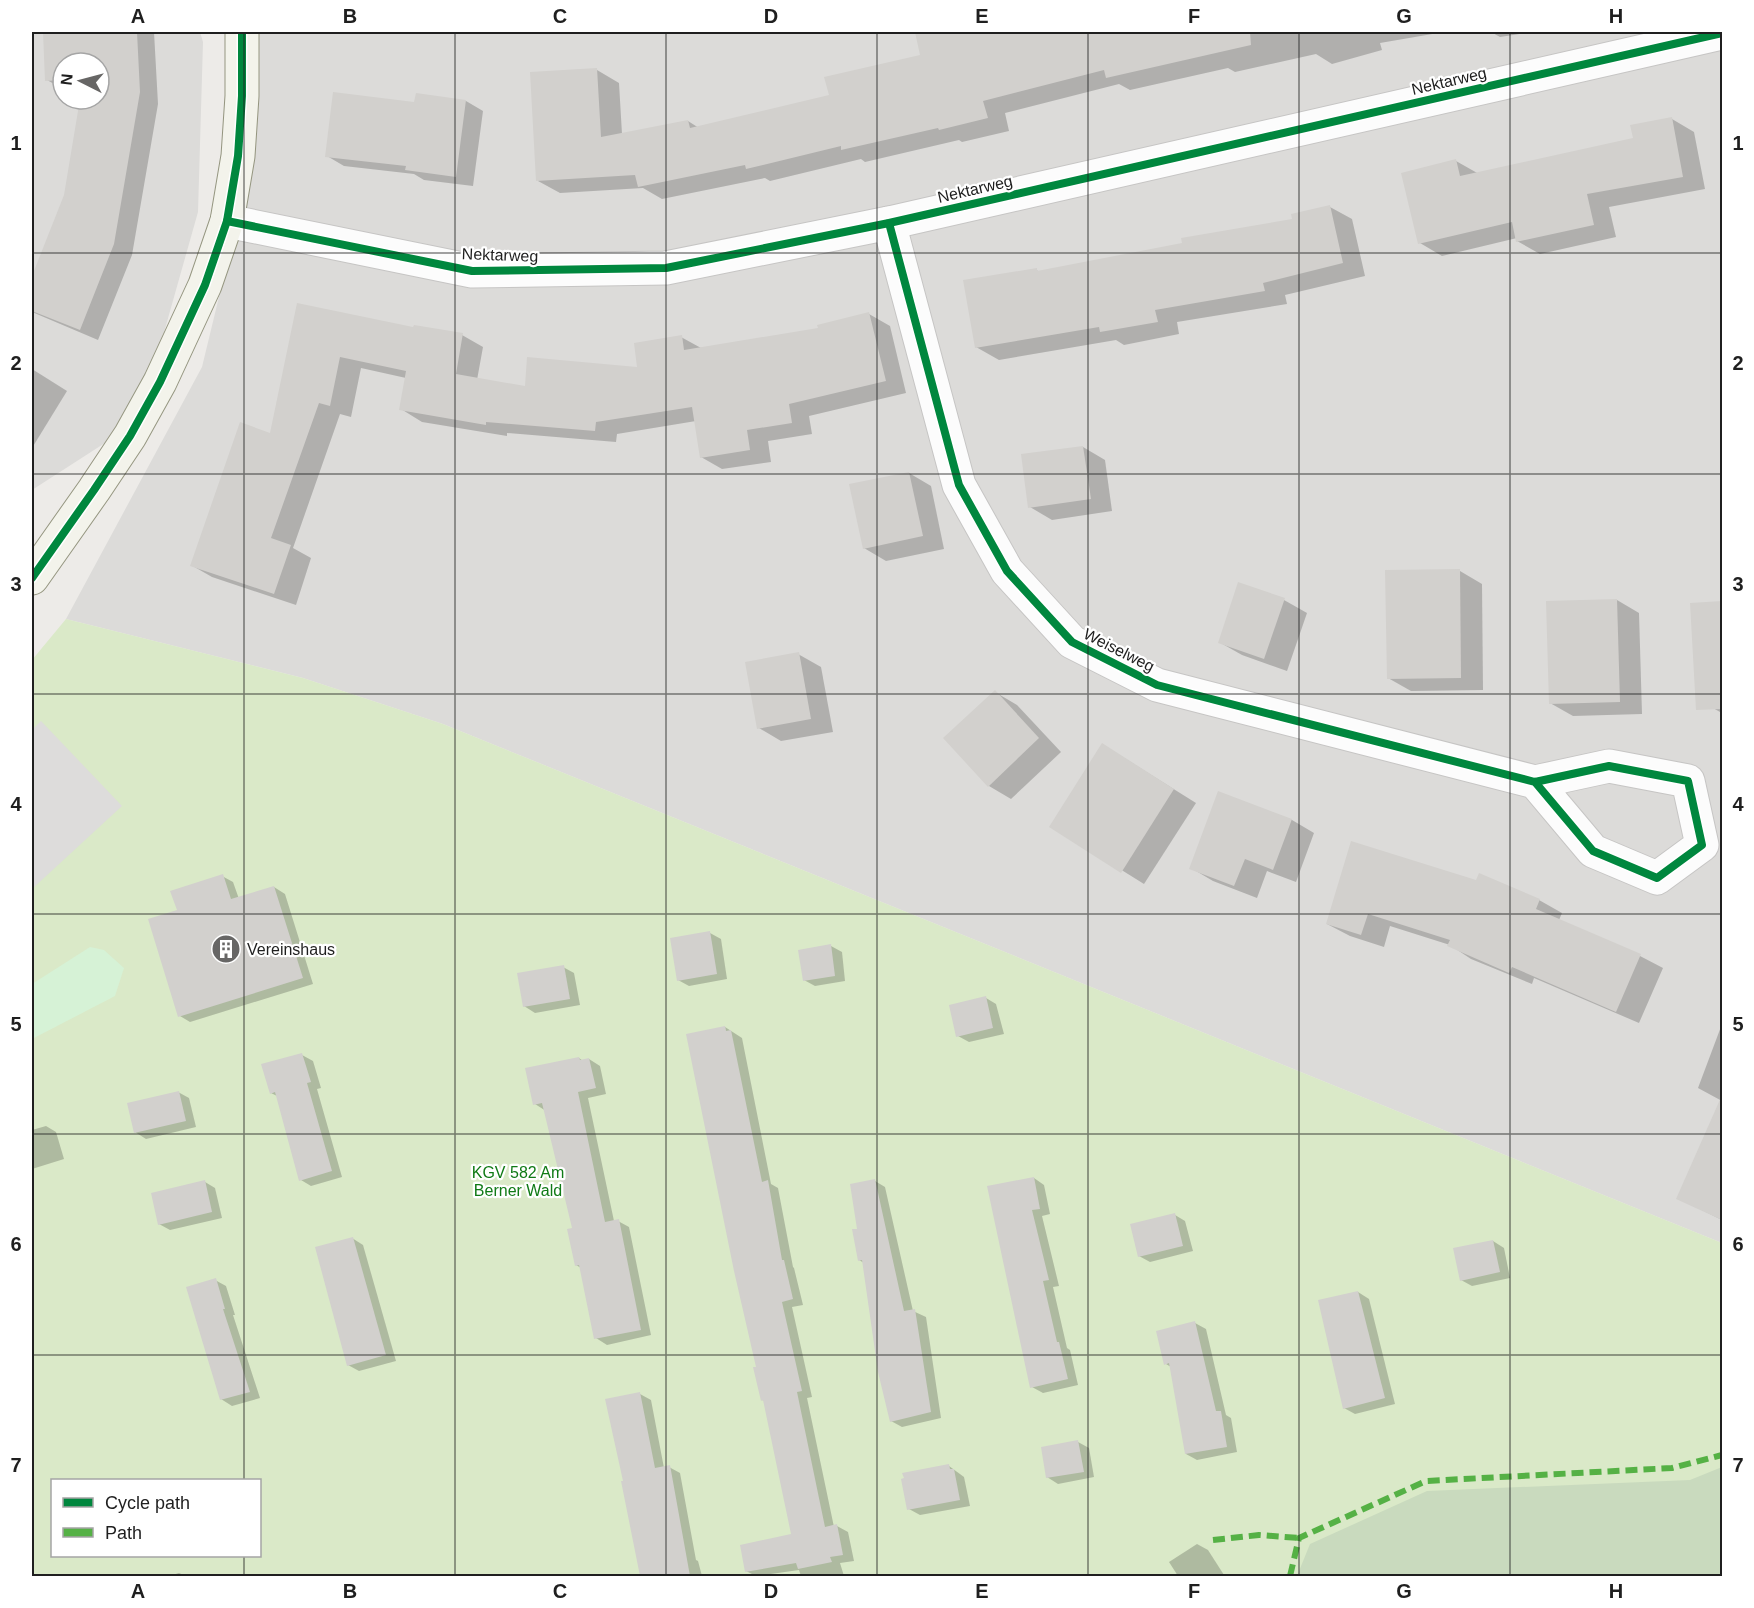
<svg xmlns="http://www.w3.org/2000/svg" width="1754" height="1608" font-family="Helvetica,sans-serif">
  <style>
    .residential { fill: #dcdbd9; fill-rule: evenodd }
    .grass { fill: #dae9c8; fill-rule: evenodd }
    .forest { fill: #c9dabe }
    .park { fill: #d6f2d6 }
    .parking { fill: #dddcdb }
    .shadow { fill: #0003 }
    .building { fill: #d2d0cd }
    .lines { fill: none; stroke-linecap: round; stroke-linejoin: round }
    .street-casing { stroke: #c6c5c4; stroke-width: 35 }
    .secondary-casing { stroke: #959680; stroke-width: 35 }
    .street { stroke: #fcfcfc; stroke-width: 33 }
    .secondary { stroke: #f3f3eb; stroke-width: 33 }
    .quiet { stroke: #55b145; stroke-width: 6; stroke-dasharray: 12 6; stroke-linecap: butt }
    .cycleway-casing { stroke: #fff; stroke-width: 11 }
    .cycleway { stroke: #00873e; stroke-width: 8 }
    .grid { fill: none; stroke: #1f1f1f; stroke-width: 1.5; stroke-opacity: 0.55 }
    .labels { text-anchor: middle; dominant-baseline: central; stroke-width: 4.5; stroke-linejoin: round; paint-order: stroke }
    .street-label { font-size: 16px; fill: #1f1f1f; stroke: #fff }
    .poi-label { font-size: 16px; fill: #1f1f1f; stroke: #fff; text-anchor: start }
    .park-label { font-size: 16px; fill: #107a16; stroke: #fff }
    .neatline { fill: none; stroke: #1f1f1f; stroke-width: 2 }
    .grid-label { font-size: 20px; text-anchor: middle; font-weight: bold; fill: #1f1f1f }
  </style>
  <rect width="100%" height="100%" fill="#edebe8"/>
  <g class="residential">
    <path d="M32,32H200L203,42L198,212L139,421L32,490ZM63,63H99V99H63Z"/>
    <polygon points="243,32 1722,32 1722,1243 443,724 303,678 66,619 202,367 225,272"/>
  </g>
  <path class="grass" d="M66,619L303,678L443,724L1722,1243V1576H32V660ZM52,1480H260V1556H52Z"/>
  <polygon class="forest" points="1722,1467 1722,1576 1297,1576 1310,1544 1427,1491 1690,1480"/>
  <polygon class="park" points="90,947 104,950 124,968 115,996 32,1039 32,984"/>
  <polygon class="parking" points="41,721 122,806 32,889 32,730"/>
  <g class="shadow">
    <polygon points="44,32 154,32 158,104 132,255 98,340 32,312 32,280 65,196 82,99 99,99 99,63 63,63 63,89 47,80"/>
    <polygon points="916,32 1444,32 1380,43 1382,50 1332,64 1316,54 1235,72 1228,68 1130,90 1119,84 1005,113 1009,131 962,142 959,140 865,162 861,159 770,181 765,178 662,199 643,188 560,193 538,181 597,70 619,83 622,134 688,121 699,128 830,96 922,56"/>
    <polygon points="1491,32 1533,32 1500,37"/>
    <polygon points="466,101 483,111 473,186 424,180 414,174 344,166 327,156 416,103"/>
    <polygon points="1672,119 1694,132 1705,189 1609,207 1616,237 1540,254 1517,241 1517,238 1442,256 1420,243 1456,161 1479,174 1634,140"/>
    <polygon points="1330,207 1352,219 1365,276 1285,295 1287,304 1177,322 1179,334 1124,345 1116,340 999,360 976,347 1036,270 1040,272 1184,244 1294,220"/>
    <polygon points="298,305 415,329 462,335 483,347 477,380 526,388 639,369 681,337 701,348 820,330 869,314 890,326 906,393 809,416 812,434 768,441 771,462 722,469 701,457 696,421 617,434 616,442 507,433 507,436 422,422 401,409 406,378 361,368 351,417 340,414 293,548 311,558 296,605 212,577 191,565 271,435"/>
    <polygon points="32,369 67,391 32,448"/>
    <polygon points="1083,447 1105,460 1112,511 1052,520 1030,507"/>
    <polygon points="909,473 931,486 944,549 886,561 864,548"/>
    <polygon points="1460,571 1482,584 1483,690 1411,691 1388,678"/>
    <polygon points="1284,600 1307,613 1287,671 1242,655 1219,642"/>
    <polygon points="1617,600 1639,613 1642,714 1573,716 1550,703"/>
    <polygon points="1722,602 1722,712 1720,712 1697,699 1692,604"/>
    <polygon points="798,654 821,667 833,732 781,741 759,728"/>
    <polygon points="995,692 1017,705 1061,752 1011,799 989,786"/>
    <polygon points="1124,758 1196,803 1144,884 1051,826"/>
    <polygon points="1219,793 1292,820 1314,833 1296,882 1267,871 1257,898 1213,881 1191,868"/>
    <polygon points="1352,843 1539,900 1562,913 1559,920 1640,956 1663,968 1639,1023 1534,978 1532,984 1471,959 1450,945 1390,926 1384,947 1350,936 1327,924"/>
    <polygon points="222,876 233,882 239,899 274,887 285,894 313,984 190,1022 180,1016 178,911"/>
    <polygon points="710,933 721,939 727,979 689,986 678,980"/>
    <polygon points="831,946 842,952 845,981 815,986 804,980"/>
    <polygon points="563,967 574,973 580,1005 535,1013 524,1006"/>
    <polygon points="986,998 996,1004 1004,1034 969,1042 958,1036"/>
    <polygon points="1722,1024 1722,1220 1678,1198 1722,1101 1698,1088"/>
    <polygon points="725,1027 742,1038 771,1184 778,1188 793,1267 794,1268 803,1305 792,1307 812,1397 807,1398 834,1527 837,1526 848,1532 854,1561 840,1563 844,1576 801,1576 799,1570 756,1576 746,1571 793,1535 765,1401 762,1400 758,1368"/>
    <polygon points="302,1055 313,1061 321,1088 317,1089 342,1177 311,1186 301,1180 277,1096 271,1093"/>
    <polygon points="579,1058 583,1061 589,1059 600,1066 606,1094 588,1098 614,1221 618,1221 629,1227 651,1335 607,1345 596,1338 581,1268 576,1265 574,1229 546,1111 535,1104"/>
    <polygon points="178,1092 189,1098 196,1127 146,1139 135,1132"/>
    <polygon points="46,1126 56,1132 64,1159 32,1169 32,1130"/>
    <polygon points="1034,1178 1044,1185 1050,1214 1042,1216 1059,1286 1053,1287 1067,1348 1070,1350 1078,1385 1043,1393 1032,1387 989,1187"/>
    <polygon points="875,1181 885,1187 913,1311 926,1317 941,1418 902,1427 891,1421 864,1263 859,1260 859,1230"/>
    <polygon points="205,1182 215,1188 222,1218 170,1230 159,1224"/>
    <polygon points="1175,1215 1185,1221 1193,1251 1150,1262 1139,1256"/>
    <polygon points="352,1238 363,1245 396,1361 359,1371 348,1365"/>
    <polygon points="1493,1241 1504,1248 1510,1278 1472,1286 1461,1280"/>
    <polygon points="215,1280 226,1286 235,1315 233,1315 260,1398 232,1406 221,1399"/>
    <polygon points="1358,1292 1369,1299 1395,1404 1355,1414 1344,1408"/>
    <polygon points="1195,1323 1206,1329 1226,1415 1231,1418 1237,1452 1197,1460 1186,1454 1171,1367 1166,1364"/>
    <polygon points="640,1394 651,1400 664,1468 669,1467 680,1473 696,1560 698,1561 702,1576 641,1576 623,1482"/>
    <polygon points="1078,1442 1089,1448 1094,1477 1058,1484 1047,1477"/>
    <polygon points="949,1466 964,1477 970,1506 920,1515 909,1509"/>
    <polygon points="1197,1544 1208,1550 1224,1575 1178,1576 1169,1562"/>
    <polygon points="179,1573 186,1576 169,1576"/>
  </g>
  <g class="building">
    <polygon points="43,32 137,32 140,92 114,244 80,330 32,311 32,276 64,195 80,99 99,99 99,63 63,63 63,80 45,81"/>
    <polygon points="915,32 1250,32 1251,45 1106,78 1104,70 983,101 988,118 939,130 938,128 841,150 841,146 746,169 745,165 638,187 635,175 536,181 530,72 597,68 601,137 688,120 690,128 829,95 824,77 920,55"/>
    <polygon points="333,92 414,102 416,93 466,100 456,177 405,170 406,166 325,157"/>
    <polygon points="1672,117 1683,177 1587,194 1594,225 1516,242 1512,222 1418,244 1401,173 1456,159 1460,176 1633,138 1630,125"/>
    <polygon points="1330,205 1343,263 1263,283 1265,291 1155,310 1158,322 1100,332 1099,327 975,348 963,280 1037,268 1037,271 1182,243 1181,238 1292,219 1291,214"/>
    <polygon points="297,303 413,327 414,325 463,333 456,374 525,386 527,357 637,367 634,343 682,335 684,350 818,328 817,325 869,312 886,381 789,404 792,423 747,430 750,450 700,458 692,407 596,422 595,431 486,422 486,425 399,410 406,371 340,357 330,406 319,403 271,538 291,545 274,594 190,566 240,422 270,433"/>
    <polygon points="1083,446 1091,499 1028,508 1021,454"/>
    <polygon points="909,472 923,536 863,549 849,484"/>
    <polygon points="1460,569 1461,678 1387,679 1385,570"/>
    <polygon points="1238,582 1285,598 1264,659 1218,643"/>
    <polygon points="1617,599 1620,702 1549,704 1546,601"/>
    <polygon points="1722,601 1722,709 1696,710 1690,603"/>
    <polygon points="799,652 811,719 757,729 745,662"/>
    <polygon points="995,690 1039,738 988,787 943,738"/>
    <polygon points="1102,743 1174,789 1121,873 1049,827"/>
    <polygon points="1218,791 1292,819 1273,870 1245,859 1234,886 1189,869"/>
    <polygon points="1351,841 1476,880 1479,873 1540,899 1536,909 1641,954 1616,1012 1512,967 1509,973 1447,946 1450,940 1368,914 1361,935 1326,924"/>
    <polygon points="223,874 231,899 274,886 303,978 178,1017 148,919 177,910 170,891"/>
    <polygon points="710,931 717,974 677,981 670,938"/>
    <polygon points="831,944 835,976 803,981 798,950"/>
    <polygon points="564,965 570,999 523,1007 517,973"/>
    <polygon points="986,996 993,1028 956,1037 949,1005"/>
    <polygon points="725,1026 726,1031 731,1030 762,1182 768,1180 782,1260 784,1260 793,1299 782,1302 802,1391 797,1392 825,1527 837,1524 843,1555 830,1557 832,1562 798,1569 796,1563 745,1572 740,1545 791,1534 763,1400 761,1401 753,1367 756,1367 734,1271 686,1034"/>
    <polygon points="302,1053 311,1082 307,1083 332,1171 299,1181 275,1092 270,1094 261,1064"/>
    <polygon points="579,1057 580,1060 589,1058 596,1088 578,1092 605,1222 619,1219 641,1330 594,1339 579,1265 575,1266 567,1229 572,1228 542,1103 533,1105 525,1068"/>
    <polygon points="179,1091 186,1121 134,1133 127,1103"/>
    <polygon points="1722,1095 1722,1220 1676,1199"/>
    <polygon points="1034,1177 1040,1209 1032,1210 1049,1280 1043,1281 1057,1342 1059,1342 1068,1379 1030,1388 987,1186"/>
    <polygon points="875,1179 904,1311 915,1309 931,1412 890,1422 878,1372 862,1260 858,1261 852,1229 857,1229 850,1184"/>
    <polygon points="205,1180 212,1212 158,1225 151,1193"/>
    <polygon points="1175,1213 1183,1246 1138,1257 1130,1224"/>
    <polygon points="353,1237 386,1355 347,1366 315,1247"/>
    <polygon points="1493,1240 1500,1272 1460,1281 1453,1248"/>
    <polygon points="216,1278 225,1309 223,1309 250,1392 220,1400 186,1287"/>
    <polygon points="1358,1291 1385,1398 1343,1409 1318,1300"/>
    <polygon points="1195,1321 1216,1411 1221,1411 1227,1447 1185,1454 1169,1363 1164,1365 1156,1331"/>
    <polygon points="640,1392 655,1468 670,1465 690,1576 640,1576 621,1481 623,1481 605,1399"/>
    <polygon points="1078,1440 1084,1472 1046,1478 1041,1447"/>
    <polygon points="949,1464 950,1469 954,1469 960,1500 907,1510 901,1479 904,1478 902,1473"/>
  </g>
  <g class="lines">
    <g class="street-casing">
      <g id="street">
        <polyline points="227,221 472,271 666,268 889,223 1722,33"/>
        <polyline points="889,223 959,485 1007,571 1072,642 1157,685 1535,782 1609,766 1688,781 1702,845 1657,878 1593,851 1535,782"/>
      </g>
    </g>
    <g class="secondary-casing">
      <polyline id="secondary" points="32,578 94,490 130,436 160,382 205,285 227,221 238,156 242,96 242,32"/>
    </g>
    <use href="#street" class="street"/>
    <use href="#secondary" class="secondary"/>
    <g class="quiet">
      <polyline points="1213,1540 1259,1535 1299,1538"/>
      <polyline points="1290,1576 1299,1538 1426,1481 1672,1468 1722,1455"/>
    </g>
    <g class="cycleway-casing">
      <g id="cycleway">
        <polyline points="227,221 472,271 666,268 889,223 1722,33"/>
        <polyline points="889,223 959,485 1007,571 1072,642 1157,685 1535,782 1609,766 1688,781 1702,845 1657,878 1593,851 1535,782"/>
        <polyline points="32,578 94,490 130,436 160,382 205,285 227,221 238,156 242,96 242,32"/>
      </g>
    </g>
    <use href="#cycleway" class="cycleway"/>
  </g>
  <path class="grid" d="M244,32V1480M455,32V1576M666,32V1576M877,32V1576M1088,32V1576M1299,32V1576M1510,32V1576M32,253H1722M32,474H1722M32,694H1722M32,914H1722M32,1134H1722M32,1355H1722M244,1556V1576"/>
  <defs>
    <g id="building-disc" transform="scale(1.5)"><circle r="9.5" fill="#676665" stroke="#fff"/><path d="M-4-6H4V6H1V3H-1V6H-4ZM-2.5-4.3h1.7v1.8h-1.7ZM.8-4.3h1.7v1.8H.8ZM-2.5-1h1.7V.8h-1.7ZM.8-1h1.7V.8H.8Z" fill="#fff"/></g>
  </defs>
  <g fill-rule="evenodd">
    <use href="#building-disc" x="226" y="949"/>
  </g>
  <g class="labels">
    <g class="street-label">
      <text transform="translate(1449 81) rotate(-13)">Nektarweg</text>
      <text transform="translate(975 189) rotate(-13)">Nektarweg</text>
      <text transform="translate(500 255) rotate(2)">Nektarweg</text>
      <text transform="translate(1119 650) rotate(27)">Weiselweg</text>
    </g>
    <g class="poi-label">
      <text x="247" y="949">Vereinshaus</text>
    </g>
    <g class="park-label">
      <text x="518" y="1172">KGV 582 Am<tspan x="518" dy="18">Berner Wald</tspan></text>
    </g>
  </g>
  <rect width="1754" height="1608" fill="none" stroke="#ffffff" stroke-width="66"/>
  <rect x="51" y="1479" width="210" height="78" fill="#ffffff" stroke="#a5a5a5" stroke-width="1.5"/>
  <rect x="63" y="1498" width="30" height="9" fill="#00873e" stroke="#a5a5a5" stroke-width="1.5"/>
  <text x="105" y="1509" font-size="18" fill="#1f1f1f">Cycle path</text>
  <rect x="63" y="1528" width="30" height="9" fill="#55b145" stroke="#a5a5a5" stroke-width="1.5"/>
  <text x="105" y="1539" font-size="18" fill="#1f1f1f">Path</text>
  <g transform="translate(81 81) rotate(276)"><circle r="28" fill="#ffffff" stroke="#a5a5a5" stroke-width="1.5"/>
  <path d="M0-4.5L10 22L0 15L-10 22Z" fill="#676665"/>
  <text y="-9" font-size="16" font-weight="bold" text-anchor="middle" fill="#1f1f1f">N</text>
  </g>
  <rect x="33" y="33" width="1688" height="1542" class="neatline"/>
  <g class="grid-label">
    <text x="138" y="23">A</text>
    <text x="350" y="23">B</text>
    <text x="560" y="23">C</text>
    <text x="771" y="23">D</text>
    <text x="982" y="23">E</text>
    <text x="1194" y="23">F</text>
    <text x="1404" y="23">G</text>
    <text x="1616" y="23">H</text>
    <text x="16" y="150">1</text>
    <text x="1738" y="150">1</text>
    <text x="16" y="370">2</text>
    <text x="1738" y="370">2</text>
    <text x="16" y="591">3</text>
    <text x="1738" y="591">3</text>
    <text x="16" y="811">4</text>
    <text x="1738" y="811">4</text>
    <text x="16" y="1031">5</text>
    <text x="1738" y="1031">5</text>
    <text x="16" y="1251">6</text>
    <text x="1738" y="1251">6</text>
    <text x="16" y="1472">7</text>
    <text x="1738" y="1472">7</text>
    <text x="138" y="1598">A</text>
    <text x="350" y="1598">B</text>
    <text x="560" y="1598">C</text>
    <text x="771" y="1598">D</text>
    <text x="982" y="1598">E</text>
    <text x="1194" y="1598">F</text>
    <text x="1404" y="1598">G</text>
    <text x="1616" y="1598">H</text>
  </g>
</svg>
